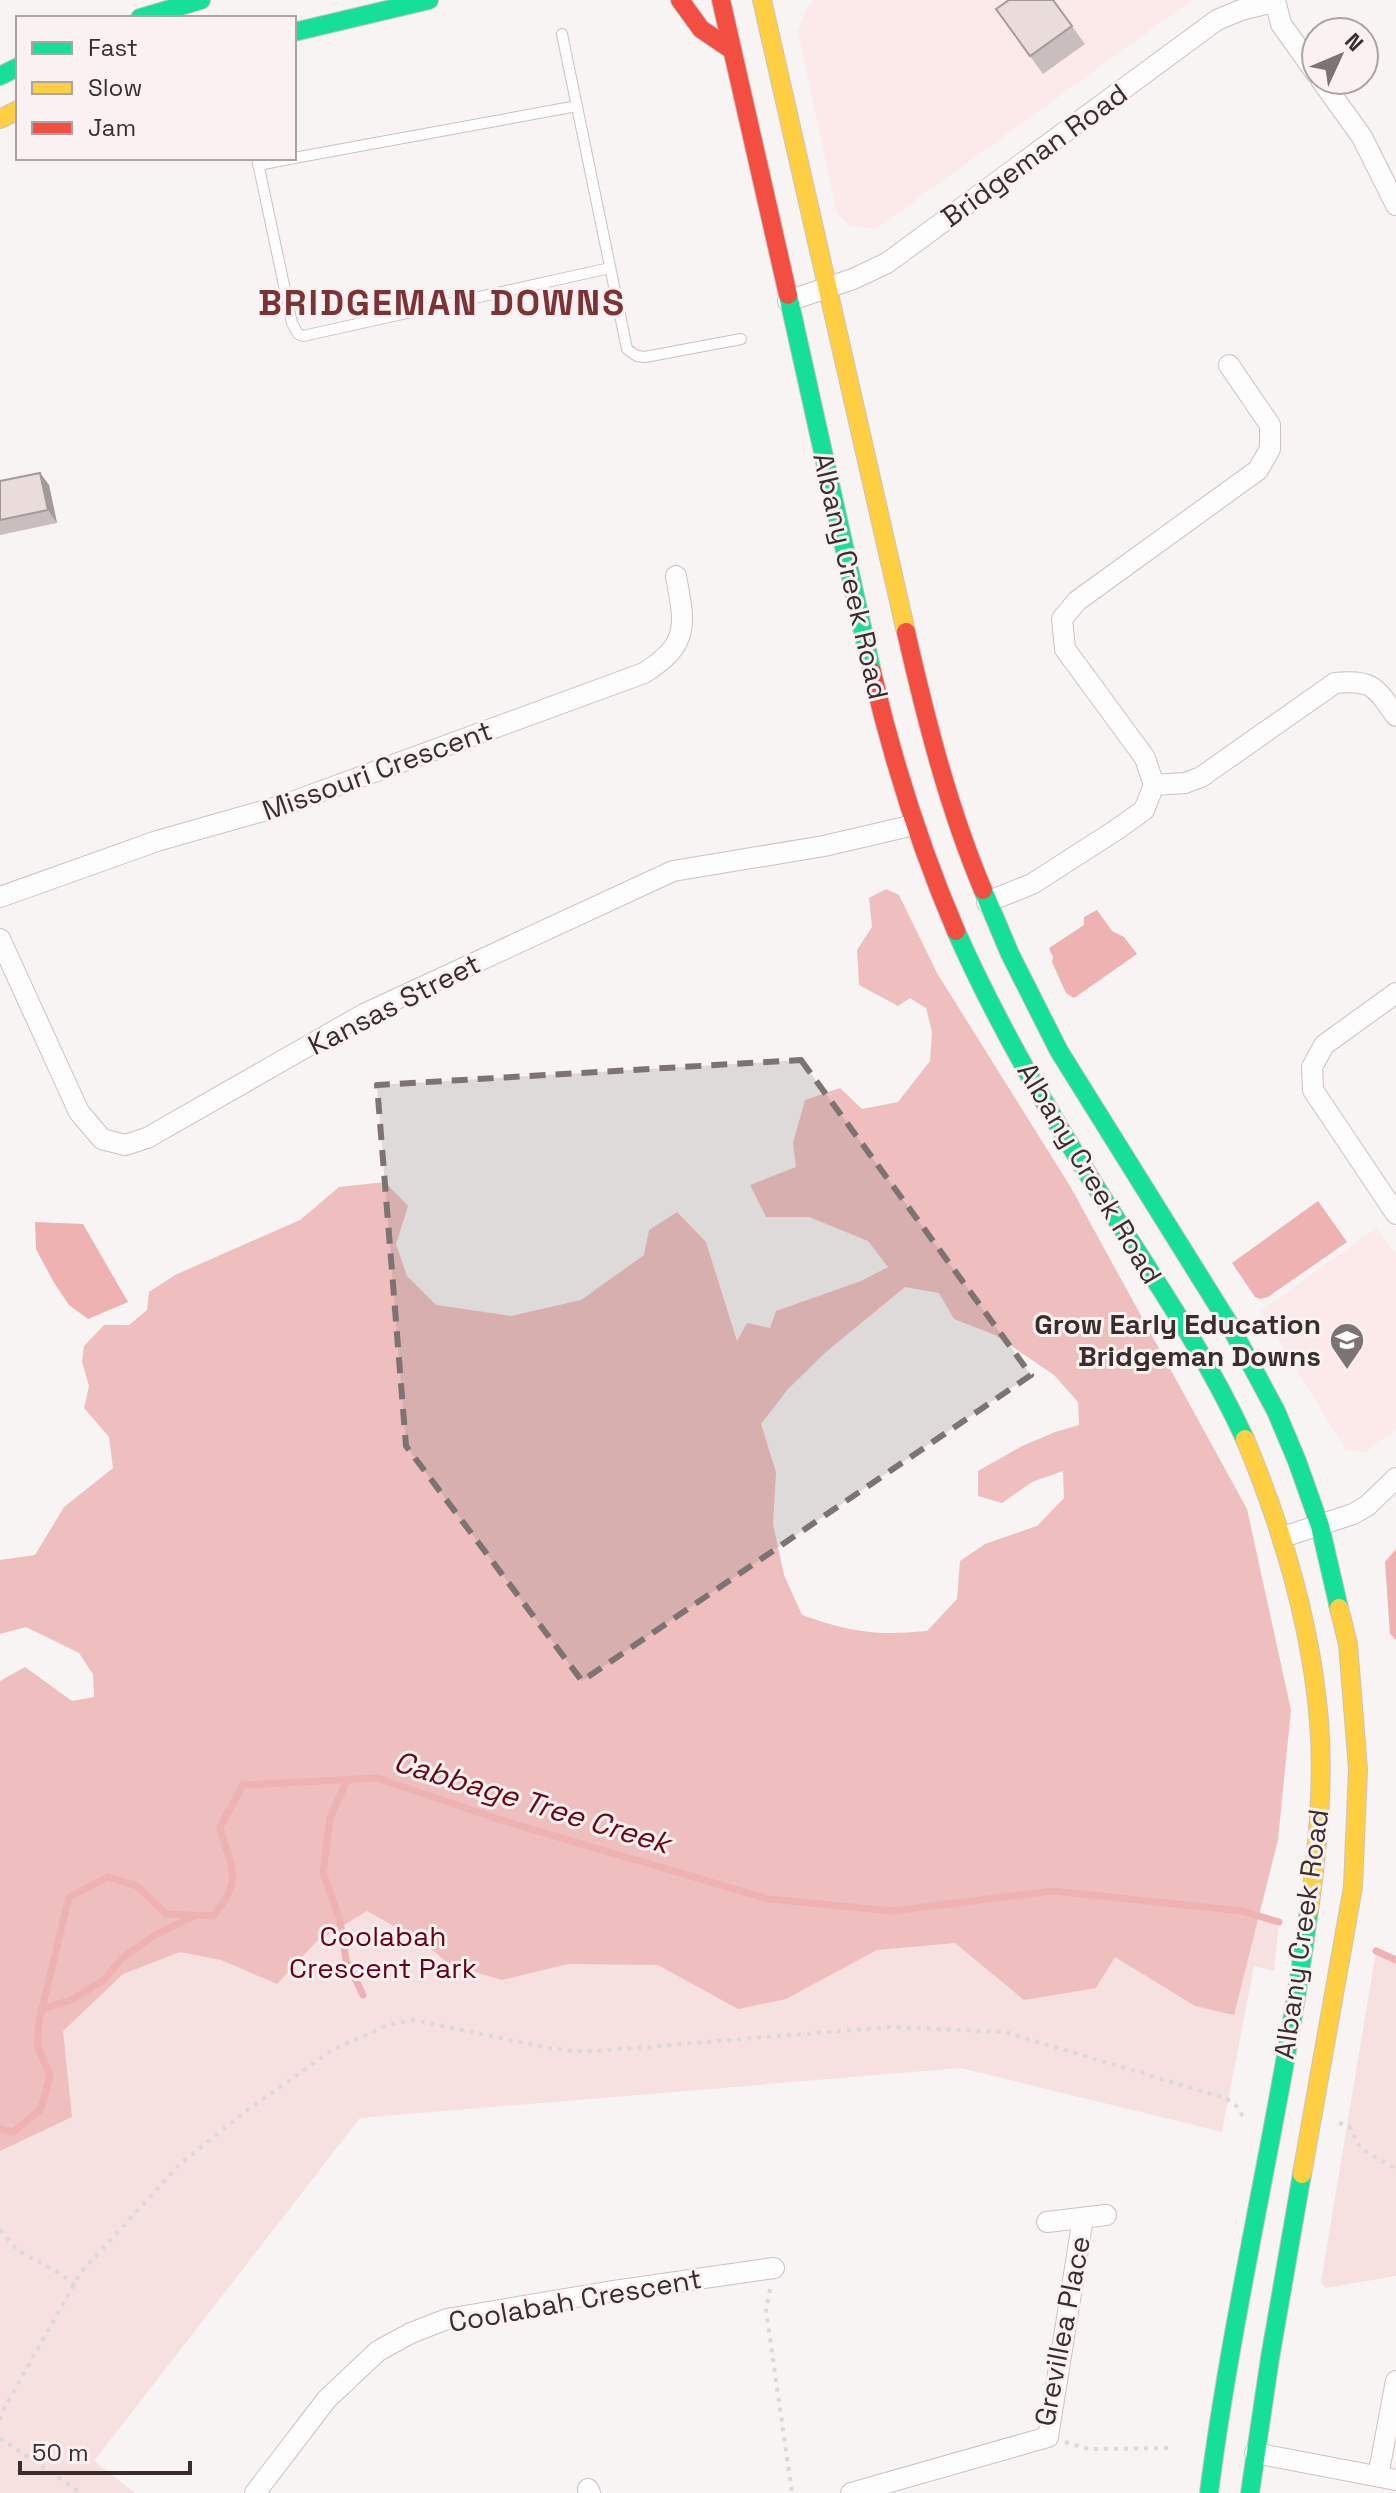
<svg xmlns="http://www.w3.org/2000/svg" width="1396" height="2493" font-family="'Space Grotesk',sans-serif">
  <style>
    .built { fill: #fbeae9 }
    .green { fill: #f7e0e0 }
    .forest { fill: #eebfbe; fill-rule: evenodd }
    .water { fill: #edb2b1 }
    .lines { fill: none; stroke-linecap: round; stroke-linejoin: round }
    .stream { stroke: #edb2b1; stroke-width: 7 }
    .lane-casing { stroke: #cac2c1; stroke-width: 12 }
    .street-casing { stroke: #cac2c1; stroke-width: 22 }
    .fast-casing { stroke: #cac2c1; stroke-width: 20 }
    .slow-casing { stroke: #cac2c1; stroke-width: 20 }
    .jam-casing { stroke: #cac2c1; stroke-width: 20 }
    .path { stroke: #dad9d9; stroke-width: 4; stroke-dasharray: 4 6; stroke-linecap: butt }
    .lane { stroke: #fefdfd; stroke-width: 10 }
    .street { stroke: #fefdfd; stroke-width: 20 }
    .fast { stroke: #16e098; stroke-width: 18 }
    .slow { stroke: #ffcf43; stroke-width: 18 }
    .jam { stroke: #f24e42; stroke-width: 18 }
    .wall { fill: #cabdbd }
    .shaded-wall { fill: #a49a9a }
    .building { fill: #ebdcdc; stroke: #a49a9a; stroke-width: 2 }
    .marked { fill: #7e7373; fill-opacity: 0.2; stroke: #7e7373; stroke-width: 6; stroke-dasharray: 16 10; stroke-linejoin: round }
    .labels { text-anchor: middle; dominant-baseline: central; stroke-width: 6; stroke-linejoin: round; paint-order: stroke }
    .street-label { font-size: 28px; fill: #3c2d2d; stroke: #faf2f2 }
    .poi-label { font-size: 28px; font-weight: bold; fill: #3c2d2d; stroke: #faf2f2; text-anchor: end }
    .park-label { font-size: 28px; fill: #680115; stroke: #faf2f2 }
    .water-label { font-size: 30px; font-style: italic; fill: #6c0718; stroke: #faf2f2 }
    .district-label { font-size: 36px; font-weight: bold; letter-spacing: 2px; fill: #7b3335; stroke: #faf2f2 }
  </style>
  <rect width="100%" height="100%" fill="#f8f4f4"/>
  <g class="built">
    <polygon points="814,0 1192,0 876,229 850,226 837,214 798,31 805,11"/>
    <polygon points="1377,1227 1396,1255 1396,1430 1366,1452 1346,1450 1261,1311"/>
  </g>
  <g class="green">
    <polygon points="0,1847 227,1899 1242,1911 1279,1922 1274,1971 1254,1966 1222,2132 961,2068 360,2118 94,2461 135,2493 0,2493"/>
    <polygon points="1376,1951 1396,1960 1396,2276 1326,2288 1321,2282"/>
  </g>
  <path class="forest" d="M886,889L899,895L937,973L1070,1186L1247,1509L1291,1710L1278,1840L1234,2015L1195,2006L1115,1957L1096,1988L1024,2000L955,1943L877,1950L786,1999L738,2009L658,1965L568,1964L502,1980L449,1964L424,1943L367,1911L316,1942L277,1984L221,1960L180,1952L123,1974L63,2031L72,2117L0,2151V1681L25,1667L72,1701L94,1697L93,1674L79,1653L26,1627L0,1634V1560L35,1555L64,1507L113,1468L109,1437L84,1408L89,1386L82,1362L84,1346L104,1325H129L147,1310L149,1292L175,1275L300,1220L339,1187L385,1182L408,1206L396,1244L407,1276L436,1305L511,1316L581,1300L644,1255L649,1230L677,1212L706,1242L737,1341L747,1323L770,1328L776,1311L861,1281L888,1267L868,1241L809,1217H766L750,1185L796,1167L793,1143L805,1100L840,1088L862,1109L898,1102L930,1061L932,1032L926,1008L910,998L898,1006L859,985L857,950L872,927L869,898ZM905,1287L939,1293L954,1319L995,1335L1054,1375L1078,1402L1079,1425L1055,1432L1022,1446L978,1471V1496L1002,1503L1032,1482L1063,1471L1064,1498L1037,1526L985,1544L960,1561L957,1599L927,1631C876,1636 850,1632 802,1615L784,1575L773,1524L776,1472L761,1424L788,1389L826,1352Z"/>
  <g class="water">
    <polygon points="1097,910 1112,931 1124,937 1137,954 1074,998 1066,993 1052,962 1053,957 1049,948 1084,925 1084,917"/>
    <polygon points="1318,1201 1347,1242 1268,1297 1260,1299 1255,1297 1232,1263"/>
    <polygon points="35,1222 83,1224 128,1302 88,1319 69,1305 53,1281 36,1249"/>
    <polygon points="1396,1549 1396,1640 1390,1634 1385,1562"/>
  </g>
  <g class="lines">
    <g class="stream">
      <polyline points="347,1780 330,1818 323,1873 340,1920 346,1960 363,1995"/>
      <polyline points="1376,1951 1396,1960"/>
      <polyline points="42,2009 71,2000 104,1980 122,1958 155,1935 195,1916"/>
      <path d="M0,2129L13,2132L41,2109L50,2075L37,2045L39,2021L69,1897L108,1877L137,1886L166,1914L213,1916C244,1880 231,1869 220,1827L243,1785L377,1778L507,1822L769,1899L892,1911L1053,1891L1242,1911L1279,1922"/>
    </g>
    <g class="lane-casing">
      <g id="lane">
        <polyline points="562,34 627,349 637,356 645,357 741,339"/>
        <polyline points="257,158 292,323 298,334 303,336 610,268"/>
        <polyline points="294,158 577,106"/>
        <polyline points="258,165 294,158"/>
      </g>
    </g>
    <g class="street-casing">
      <g id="street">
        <polyline points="1275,0 1281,24 1316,73"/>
        <polyline points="1321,80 1362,137 1396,205"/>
        <polyline points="788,301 853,279 887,263 1217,20 1241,10 1274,2"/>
        <path d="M1154,785L1185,783L1201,777L1335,683C1373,679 1376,688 1396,716"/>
        <path d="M0,897L157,841L284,805L644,673C690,644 685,625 676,576"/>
        <polyline points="987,902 1032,884 1116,830 1144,810 1154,785 1145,758 1065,649 1062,619 1077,601 1258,470 1270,449 1270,425 1229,365"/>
        <polyline points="0,939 79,1112 102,1139 125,1145 147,1138 364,1014 673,871 824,846 914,825"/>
        <polyline points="1396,993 1324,1045 1312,1067 1313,1090 1396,1214"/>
        <polyline points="1283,1537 1353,1514 1367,1506 1396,1478"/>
        <polyline points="1047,2222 1106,2215"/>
        <polyline points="1255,2453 1396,2480"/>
        <polyline points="1378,2476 1396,2381"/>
        <polyline points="588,2489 590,2493"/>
        <polyline points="255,2493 327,2399 378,2351 411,2333 447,2319 607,2292 774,2268"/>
        <polyline points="851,2493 1048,2437 1083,2218"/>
      </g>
    </g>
    <g class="fast-casing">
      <g id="fast">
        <polyline points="140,18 201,0"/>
        <polyline points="294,32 429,0"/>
        <polyline points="0,76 18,67"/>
        <polyline points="788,295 872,672"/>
        <polyline points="983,890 1010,954 1059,1051 1228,1322 1276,1411 1297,1461 1320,1526 1339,1608"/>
        <path d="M956,931C998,1026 1050,1115 1106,1203C1155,1280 1207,1356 1245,1439"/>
        <path d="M1209,2493C1234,2298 1283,2106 1309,1910"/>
        <polyline points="1250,2493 1270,2358 1302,2174"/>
      </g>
    </g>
    <g class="slow-casing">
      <g id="slow">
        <polyline points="762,0 906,632"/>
        <polyline points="0,119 18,110"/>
        <path d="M1245,1439C1283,1530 1311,1623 1319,1721C1324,1784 1318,1848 1309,1910"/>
        <polyline points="1302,2174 1353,1887 1358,1769 1348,1644 1339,1608"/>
      </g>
    </g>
    <g class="jam-casing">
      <g id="jam">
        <polyline points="680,0 701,29 732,50"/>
        <polyline points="721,0 788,295"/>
        <path d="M906,632C926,719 948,807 983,890"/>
        <path d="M872,672C893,761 920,847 956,931"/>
      </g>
    </g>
    <g class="path">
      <polyline points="1339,2123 1349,2126 1360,2148 1396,2169"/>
      <polyline points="0,2230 17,2250 61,2274 74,2285"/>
      <polyline points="770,2289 766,2310 792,2493"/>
      <polyline points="0,2420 5,2407 81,2272 95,2257 180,2164 246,2111 334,2049 388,2025 414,2020 548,2048 584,2052 890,2027 1005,2032 1225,2098 1235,2104 1246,2121"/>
      <polyline points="0,2438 81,2493"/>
      <polyline points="1065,2442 1089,2449 1171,2448"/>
    </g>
    <use href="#lane" class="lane"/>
    <use href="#street" class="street"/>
    <use href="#fast" class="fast"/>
    <use href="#slow" class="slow"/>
    <use href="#jam" class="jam"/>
  </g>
  <g class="wall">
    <polygon points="1053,0 1085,44 1043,74 996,9"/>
    <polygon points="40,473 49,485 57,523 0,535 0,481"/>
  </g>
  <polygon class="shaded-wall" points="40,473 49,485 57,523 48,510"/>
  <g class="building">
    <polygon points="1009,0 1053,0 1072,26 1030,56 996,9"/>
    <polygon points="40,473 48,510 0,520 0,481"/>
  </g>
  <path class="marked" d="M801,1060L1031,1375L582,1681L406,1446L377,1085Z"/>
  <defs>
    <g id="school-pin" transform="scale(1.8)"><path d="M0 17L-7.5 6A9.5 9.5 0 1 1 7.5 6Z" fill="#7e7373" stroke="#faf2f2"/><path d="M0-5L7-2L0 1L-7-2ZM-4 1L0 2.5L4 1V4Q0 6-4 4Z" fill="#fff"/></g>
  </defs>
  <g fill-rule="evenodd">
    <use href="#school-pin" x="1347" y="1340"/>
  </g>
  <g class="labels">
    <g class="street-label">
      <text transform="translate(1034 155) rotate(-36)">Bridgeman Road</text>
      <text transform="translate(851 576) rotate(77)">Albany Creek Road</text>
      <text transform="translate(377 770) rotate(-20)">Missouri Crescent</text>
      <text transform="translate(394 1004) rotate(-27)">Kansas Street</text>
      <text transform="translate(1090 1173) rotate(59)">Albany Creek Road</text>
      <text transform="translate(1301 1934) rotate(-82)">Albany Creek Road</text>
      <text transform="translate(575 2300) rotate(-10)">Coolabah Crescent</text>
      <text transform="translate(1062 2331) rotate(-79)">Grevillea Place</text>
    </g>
    <g class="poi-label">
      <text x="1321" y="1324">Grow Early Education<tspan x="1321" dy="32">Bridgeman Downs</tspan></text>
    </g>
    <g class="park-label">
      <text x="383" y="1936">Coolabah<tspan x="383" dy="32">Crescent Park</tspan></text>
    </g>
    <g class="water-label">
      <text transform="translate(532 1802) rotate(17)">Cabbage Tree Creek</text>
    </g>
    <g class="district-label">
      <text x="442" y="303">BRIDGEMAN DOWNS</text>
    </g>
  </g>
  <rect x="16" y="16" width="280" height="144" fill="#faf2f2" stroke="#aea3a3" stroke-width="2"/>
  <rect x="32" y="42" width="40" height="12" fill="#16e098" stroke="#aea3a3" stroke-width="2"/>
  <text x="88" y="56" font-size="24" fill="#3c2d2d">Fast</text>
  <rect x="32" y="82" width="40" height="12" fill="#ffcf43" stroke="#aea3a3" stroke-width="2"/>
  <text x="88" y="96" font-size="24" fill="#3c2d2d">Slow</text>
  <rect x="32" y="122" width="40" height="12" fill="#f24e42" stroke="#aea3a3" stroke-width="2"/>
  <text x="88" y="136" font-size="24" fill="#3c2d2d">Jam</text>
  <g transform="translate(1340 56) rotate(46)"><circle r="38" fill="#faf2f2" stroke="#aea3a3" stroke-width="2"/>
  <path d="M0-6L14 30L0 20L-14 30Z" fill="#7e7373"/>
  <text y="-12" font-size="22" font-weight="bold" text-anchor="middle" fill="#3c2d2d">N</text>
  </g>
  <path d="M20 2461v12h170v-12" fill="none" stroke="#3c2d2d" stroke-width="4"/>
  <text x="32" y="2461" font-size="24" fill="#3c2d2d" stroke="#faf2f2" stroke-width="6" paint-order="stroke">50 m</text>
</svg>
